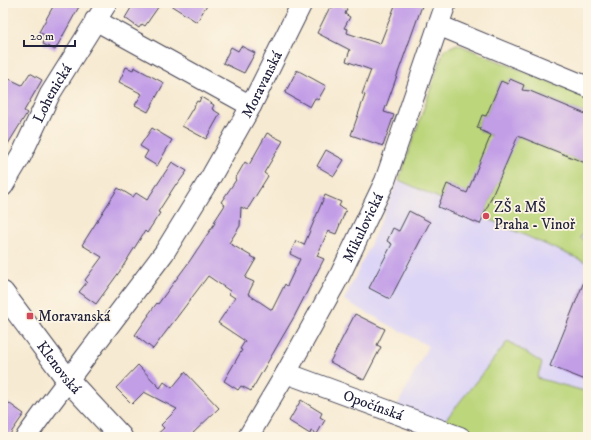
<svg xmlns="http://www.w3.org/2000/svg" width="591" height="440" font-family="'IM FELL DW Pica',serif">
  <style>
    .built { fill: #ddd5f6 }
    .green { fill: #bcd67b; stroke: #6f7c5b }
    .building { fill: #c29ee7 }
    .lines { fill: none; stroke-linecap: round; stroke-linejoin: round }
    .street-casing { stroke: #424052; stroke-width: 22 }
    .secondary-casing { stroke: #424052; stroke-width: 24 }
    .street { stroke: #fff; stroke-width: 20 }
    .secondary { stroke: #fff; stroke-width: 22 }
    .poi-dot { fill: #d1495b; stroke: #fcf5e5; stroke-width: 1.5 }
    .labels { text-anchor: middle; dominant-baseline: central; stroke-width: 3.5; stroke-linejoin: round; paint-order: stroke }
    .street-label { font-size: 15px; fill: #22223b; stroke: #fcf5e5 }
    .poi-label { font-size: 15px; fill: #22223b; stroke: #fcf5e5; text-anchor: start }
  </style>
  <rect width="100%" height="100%" fill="#fcf5e5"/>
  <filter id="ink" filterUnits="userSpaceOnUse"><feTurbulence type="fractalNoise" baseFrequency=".025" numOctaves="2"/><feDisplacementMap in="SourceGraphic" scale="8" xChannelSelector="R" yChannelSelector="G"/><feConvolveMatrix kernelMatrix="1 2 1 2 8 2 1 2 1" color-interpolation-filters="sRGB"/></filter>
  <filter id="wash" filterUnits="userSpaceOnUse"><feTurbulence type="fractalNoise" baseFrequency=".012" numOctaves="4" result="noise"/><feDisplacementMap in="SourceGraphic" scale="16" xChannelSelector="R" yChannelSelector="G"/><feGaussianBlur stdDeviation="0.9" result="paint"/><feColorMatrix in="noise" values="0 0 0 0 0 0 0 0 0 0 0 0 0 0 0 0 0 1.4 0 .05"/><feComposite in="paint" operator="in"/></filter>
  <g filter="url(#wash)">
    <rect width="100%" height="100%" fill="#f7ead2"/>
    <polygon class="built" points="457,44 588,98 588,437 481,437 397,406 428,346 344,300 367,252 403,170 444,50"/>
    <g class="green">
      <polygon points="457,44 588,98 588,115 523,88 522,90 523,85 510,79 508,84 501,81 486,116 482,115 477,127 481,129 480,131 514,145 518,136 588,164 588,237 582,234 580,238 588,241 588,263 483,217 509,156 467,193 447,184 441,199 399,180 444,50"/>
      <polygon points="508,341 542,363 537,378 588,392 588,437 481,437 443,423"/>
    </g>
    <g id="blocks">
      <g class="building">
        <polygon points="55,3 81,3 55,50 43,44 46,36 39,32"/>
        <polygon points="134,3 161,3 145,26 142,24 139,28 125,18"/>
        <polygon points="167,3 208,3 197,22"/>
        <polygon points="334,3 347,9 345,14 350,17 344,28 348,29 347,33 380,44 396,3 423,3 384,112 394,115 383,146 351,135 365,95 362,94 371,70 346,61 350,50 317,33 330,7 332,8"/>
        <polygon points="241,46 255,53 244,73 223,63 231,47 238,51"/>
        <polygon points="126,67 133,70 134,67 164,83 148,112 135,105 142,94 119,82"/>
        <polygon points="297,70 326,86 318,100 315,98 310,107 285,93"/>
        <polygon points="30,73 42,80 24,111 27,113 3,152 3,76 22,85"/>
        <polygon points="510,79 524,85 522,90 530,91 588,115 588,164 518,136 480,224 438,207 447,184 467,193 491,135 480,130 481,129 477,128 482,115 486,116 501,81 508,84"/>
        <polygon points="201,97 214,105 212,109 220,114 206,139 182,126 197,101 199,102"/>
        <polygon points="152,128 172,140 157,166 144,158 148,151 140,146"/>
        <polygon points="267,133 283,141 264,173 268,176 247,210 241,207 240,226 229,243 256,259 245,278 254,282 248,294 272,310 285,284 287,286 300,259 290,254 296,241 304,245 325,195 341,202 339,206 346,210 336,234 328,231 317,256 324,259 294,317 251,391 241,386 238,390 224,381 242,350 240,349 245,341 218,323 235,298 229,294 230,291 208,276 153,349 135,335 149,315 148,315 157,303 158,304 189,262 215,223 214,222 225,205 221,202 236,180 235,179 245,162 249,165"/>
        <polygon points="326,150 344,160 334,176 317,166"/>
        <polygon points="172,162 187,171 177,185 176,184 158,212 160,213 147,233 145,231 120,271 96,304 79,292 87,282 85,280 102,257 82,245 118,188 133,197 136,193 147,200"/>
        <polygon points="409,211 430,222 390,299 369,288 392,244 387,241 393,228 399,231"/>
        <polygon points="587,274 588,274 588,381 550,366"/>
        <polygon points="355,314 385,329 377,345 381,347 364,380 330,362"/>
        <polygon points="138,365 160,388 164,382 172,388 185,372 219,408 189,437 154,437 164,428 161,425 177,409 144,392 132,404 116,388"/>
        <polygon points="3,399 24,414 8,437 3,437"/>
        <polygon points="301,400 322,413 320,417 325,420 317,434 311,431 310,434 289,421"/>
      </g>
    </g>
  </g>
  <g filter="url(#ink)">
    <use href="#blocks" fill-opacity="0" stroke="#424052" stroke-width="1"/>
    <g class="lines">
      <g class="street-casing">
        <g id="street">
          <polyline points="95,20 251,106"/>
          <polyline points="438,25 588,87"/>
          <path id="s1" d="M3,186L21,156L50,94L107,3"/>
          <path id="s2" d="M286,373L460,437"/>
          <path id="s3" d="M26,437L47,408L164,253L212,175L251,106L302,3"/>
          <path id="s4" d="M248,437L286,373L340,275L385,181L446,3"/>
        </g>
      </g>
      <g class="secondary-casing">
        <g id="secondary">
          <path id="s5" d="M3,293L68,380L121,437"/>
        </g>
      </g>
      <use href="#street" class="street"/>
      <use href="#secondary" class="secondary"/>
    </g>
  </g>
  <g class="poi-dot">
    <circle cx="486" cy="216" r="4"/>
    <rect x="26" y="312" width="8" height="8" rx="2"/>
  </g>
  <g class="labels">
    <g class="street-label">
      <text stroke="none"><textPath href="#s3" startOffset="425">Moravanská</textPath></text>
      <text stroke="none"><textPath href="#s1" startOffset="105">Lohenická</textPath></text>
      <text stroke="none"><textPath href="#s4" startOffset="239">Mikulovická</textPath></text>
      <text stroke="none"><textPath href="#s5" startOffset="93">Klenovská</textPath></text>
      <text stroke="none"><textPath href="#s2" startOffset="93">Opočínská</textPath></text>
    </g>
    <g class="poi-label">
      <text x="494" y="207">ZŠ a MŠ<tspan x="494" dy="17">Praha - Vinoř</tspan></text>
      <text x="38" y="316">Moravanská</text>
    </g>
  </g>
  <rect width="591" height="440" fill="none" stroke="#fcf5e5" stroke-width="16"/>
  <path d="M24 40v6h51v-6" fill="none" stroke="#22223b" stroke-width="2"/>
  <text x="30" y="40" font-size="12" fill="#22223b" stroke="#fcf5e5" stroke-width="3" paint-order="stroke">20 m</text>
</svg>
